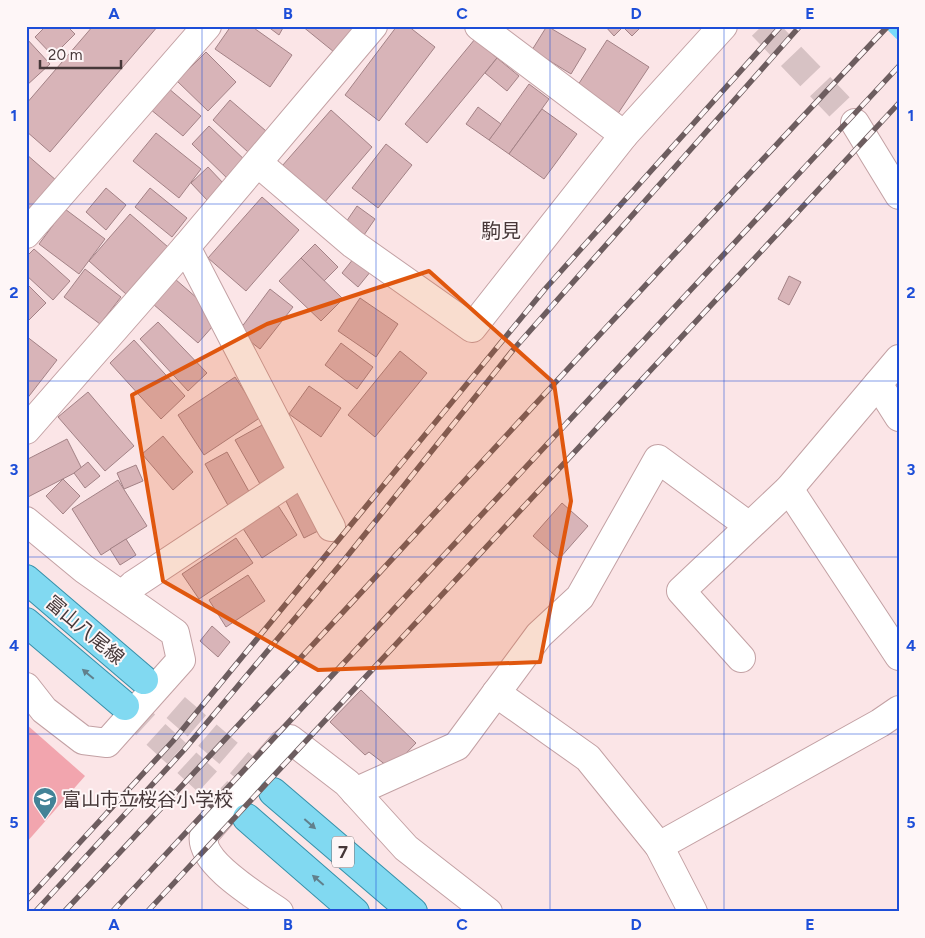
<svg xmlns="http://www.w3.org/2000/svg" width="925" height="938" font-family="Figtree,'Noto Sans JP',sans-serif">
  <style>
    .green { fill: #f2a5ae }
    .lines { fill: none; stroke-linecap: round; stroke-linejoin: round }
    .stream { stroke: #79dafa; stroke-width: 9 }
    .building { fill: #d8b4b8; stroke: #a38286 }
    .minor-tunnel { stroke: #d7c2c4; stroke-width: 28; stroke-dasharray: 28 14; stroke-linecap: butt }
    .major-tunnel { stroke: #d7c2c4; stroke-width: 28; stroke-dasharray: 28 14; stroke-linecap: butt }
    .minor-casing { stroke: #c3a1a4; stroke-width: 30 }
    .major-casing { stroke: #3690aa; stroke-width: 30 }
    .minor { stroke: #fff; stroke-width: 28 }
    .major { stroke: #81d9f1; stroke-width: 28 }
    .rail-casing { stroke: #6d5d5f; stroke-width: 5.5 }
    .rail { stroke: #fef6f7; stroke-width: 4; stroke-dasharray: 11; stroke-linecap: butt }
    .oneway { fill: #61808c }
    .marked { fill: #e0570e; fill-opacity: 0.2; stroke: #e0570e; stroke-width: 4; stroke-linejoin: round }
    .grid { fill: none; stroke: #1d4ed8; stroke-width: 1; stroke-opacity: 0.55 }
    .labels { text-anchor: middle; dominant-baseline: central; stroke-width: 4; stroke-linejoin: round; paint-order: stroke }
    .shield { fill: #fef6f7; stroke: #7d7172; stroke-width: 1 }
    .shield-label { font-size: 18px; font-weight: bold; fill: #463839 }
    .street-label { font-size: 19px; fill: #463839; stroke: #fef6f7 }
    .poi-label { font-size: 19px; fill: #463839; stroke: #fef6f7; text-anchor: start }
    .neighbourhood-label { font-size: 20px; fill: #463839; stroke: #fef6f7 }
    .neatline { fill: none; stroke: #1d4ed8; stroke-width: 2 }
    .grid-label { font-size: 16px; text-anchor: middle; font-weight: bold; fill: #1d4ed8 }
  </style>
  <rect width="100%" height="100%" fill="#fbe5e7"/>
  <polygon class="green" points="26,724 85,776 26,843"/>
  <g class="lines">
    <polyline class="stream" points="890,26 899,35"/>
  </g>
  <g class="building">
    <polygon points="46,26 67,26 75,34 53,56 35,37"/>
    <polygon points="93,26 158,26 50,152 26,131 26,104"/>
    <polygon points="231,26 251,26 292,55 270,87 215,49"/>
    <polygon points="267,26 284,26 279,35"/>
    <polygon points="302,26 355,26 334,52"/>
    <polygon points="397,26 408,26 435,47 379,121 345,95"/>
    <polygon points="547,26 586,49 571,74 532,50"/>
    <polygon points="605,26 642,26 632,36 623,27 614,36"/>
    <polygon points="26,38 50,64 26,86"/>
    <polygon points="475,39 497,58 427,143 405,124"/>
    <polygon points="607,40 649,67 617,115 576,88"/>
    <polygon points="206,52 236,82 208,111 177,81"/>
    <polygon points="497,58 519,76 507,91 485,73"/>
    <polygon points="529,84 549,99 509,154 489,140"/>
    <polygon points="168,88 201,116 183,136 150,109"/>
    <polygon points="230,100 266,131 248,152 213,120"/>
    <polygon points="478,107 501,124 489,140 466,124"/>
    <polygon points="542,109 577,134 544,179 509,154"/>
    <polygon points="331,110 372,147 324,203 282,166"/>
    <polygon points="209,126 248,163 230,181 192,144"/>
    <polygon points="156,133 201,169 179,198 133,161"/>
    <polygon points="386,144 412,165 378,208 352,188"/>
    <polygon points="26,154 57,181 26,215"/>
    <polygon points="208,167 224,184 207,200 191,183"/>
    <polygon points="106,188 126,205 106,230 86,212"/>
    <polygon points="150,188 187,218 172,237 135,207"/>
    <polygon points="262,197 299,230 246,291 208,258"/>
    <polygon points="357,206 375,219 364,235 346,222"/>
    <polygon points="65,209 105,239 79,274 39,244"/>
    <polygon points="130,214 168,247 126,294 89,261"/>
    <polygon points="315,244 338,267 324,281 301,258"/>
    <polygon points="34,249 70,281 53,300 26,275 26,257"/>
    <polygon points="301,258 343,299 321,321 279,281"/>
    <polygon points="354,258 371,271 358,287 342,273"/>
    <polygon points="85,269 121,297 100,324 64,297"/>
    <polygon points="789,276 801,282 789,305 778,299"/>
    <polygon points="175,279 220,318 198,343 153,304"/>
    <polygon points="26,283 46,303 28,321 26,319"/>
    <polygon points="270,289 293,307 260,349 238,332"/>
    <polygon points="360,298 398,324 376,357 338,331"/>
    <polygon points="158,322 207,373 188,391 140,339"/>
    <polygon points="26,336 57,360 26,400"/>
    <polygon points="134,340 185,396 161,419 110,363"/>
    <polygon points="341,343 373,367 357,389 325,365"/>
    <polygon points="400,351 427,373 375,437 348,415"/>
    <polygon points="235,377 261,417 204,455 178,415"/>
    <polygon points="309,386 341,408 321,437 289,414"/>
    <polygon points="88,392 134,446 105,471 58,417"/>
    <polygon points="264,424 289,467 260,484 235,440"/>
    <polygon points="163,436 193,472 173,490 142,454"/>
    <polygon points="67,439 82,469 26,498 26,460"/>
    <polygon points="227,452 252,497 230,509 205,464"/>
    <polygon points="88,462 100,476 85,488 74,473"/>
    <polygon points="136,465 143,481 124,489 117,473"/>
    <polygon points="63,479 80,496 63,514 46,496"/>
    <polygon points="118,480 147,526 101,555 72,509"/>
    <polygon points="302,490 322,529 304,538 285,499"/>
    <polygon points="562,503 588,526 559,559 533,536"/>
    <polygon points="277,504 297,535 262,558 242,527"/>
    <polygon points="236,538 253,563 199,599 182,574"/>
    <polygon points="126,539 136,555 120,565 110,549"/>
    <polygon points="248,575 265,601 226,627 209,600"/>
    <polygon points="212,626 230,642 218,657 200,641"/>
    <polygon points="361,690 416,743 391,769 369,752 365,755 330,722"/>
  </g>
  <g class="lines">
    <polyline class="minor-tunnel" points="762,26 855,123"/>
    <g class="major-tunnel">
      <polyline points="144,680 273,792"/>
      <polyline points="125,706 247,818"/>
    </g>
    <g class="minor-casing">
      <g id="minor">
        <polyline points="855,123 899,195"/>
        <polyline points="624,135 723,26"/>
        <polyline points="258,163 353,244 472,328 624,135 479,26"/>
        <polyline points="26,234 207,26"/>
        <polyline points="186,247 331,527"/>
        <polyline points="878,384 899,417"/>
        <polyline points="26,430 186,247 373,26"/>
        <polyline points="789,489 899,656"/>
        <polyline points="26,521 84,569 175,633 181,660 107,743 83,740 44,710 26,687"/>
        <polyline points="122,595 133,585 302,473"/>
        <polyline points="741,658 681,591 789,489 899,359"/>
        <polyline points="496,693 588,758 659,846 693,912"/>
        <polyline points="355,792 457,746 539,635 580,597 658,459 749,526"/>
        <polyline points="659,846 880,723 899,710"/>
        <path d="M279,912C259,898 198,862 204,835L283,744L290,739L347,783L406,848L488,912"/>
      </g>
    </g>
    <g class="major-casing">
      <g id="major">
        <polyline points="26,579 144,680"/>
        <polyline points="26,622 125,706"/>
        <polyline points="273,792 413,912"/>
        <polyline points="247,818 355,912"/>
      </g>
    </g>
    <use href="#minor" class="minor"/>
    <use href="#major" class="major"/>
    <g class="rail-casing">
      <g id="rail">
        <polyline points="26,901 173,741 545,289 781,26"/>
        <polyline points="35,912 184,750 345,559 513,350 800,26"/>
        <path d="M64,912C340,618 611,319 888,26"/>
        <polyline points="112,912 899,66"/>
        <polyline points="147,912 899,103"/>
      </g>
    </g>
    <use href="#rail" class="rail"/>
  </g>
  <defs><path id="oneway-solid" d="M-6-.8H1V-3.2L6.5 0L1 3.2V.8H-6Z" transform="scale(1.25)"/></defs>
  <g class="oneway">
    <use href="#oneway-solid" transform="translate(88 674) rotate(-140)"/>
    <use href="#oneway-solid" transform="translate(310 824) rotate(41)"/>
    <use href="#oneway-solid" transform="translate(318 880) rotate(-139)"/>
  </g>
  <path class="marked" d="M429,271L554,383L571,501L540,662L318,670L163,581L132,395L267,324Z"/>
  <path class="grid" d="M202,26V912M376,26V912M550,26V912M724,26V912M26,204H899M26,381H899M26,557H899M26,734H899"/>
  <defs>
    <g id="school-pin" transform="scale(1.25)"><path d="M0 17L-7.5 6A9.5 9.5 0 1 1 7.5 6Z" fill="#438397" stroke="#fef6f7"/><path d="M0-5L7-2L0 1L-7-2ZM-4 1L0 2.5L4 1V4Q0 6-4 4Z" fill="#fff"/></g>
  </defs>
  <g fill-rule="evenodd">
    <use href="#school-pin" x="45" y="799"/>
  </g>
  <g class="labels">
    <rect class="shield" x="332" y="836.5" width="22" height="31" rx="4"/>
    <g class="shield-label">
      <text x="343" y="852">7</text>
    </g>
    <g class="street-label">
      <text transform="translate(85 630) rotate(40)">富山八尾線</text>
    </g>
    <g class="poi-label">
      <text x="62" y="799">富山市立桜谷小学校</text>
    </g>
    <g class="neighbourhood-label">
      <text x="501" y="231">駒見</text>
    </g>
  </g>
  <rect width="925" height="938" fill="none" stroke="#fef6f7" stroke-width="55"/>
  <path d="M40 60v8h81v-8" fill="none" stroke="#463839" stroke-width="2.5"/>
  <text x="48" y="60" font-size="15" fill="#463839" stroke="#fef6f7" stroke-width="4" paint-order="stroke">20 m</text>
  <rect x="28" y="28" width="870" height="882" class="neatline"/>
  <g class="grid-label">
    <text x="114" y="19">A</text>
    <text x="288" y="19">B</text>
    <text x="462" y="19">C</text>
    <text x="636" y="19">D</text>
    <text x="810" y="19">E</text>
    <text x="14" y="121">1</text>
    <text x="911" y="121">1</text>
    <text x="14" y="298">2</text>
    <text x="911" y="298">2</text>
    <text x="14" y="475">3</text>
    <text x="911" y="475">3</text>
    <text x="14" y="651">4</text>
    <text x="911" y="651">4</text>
    <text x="14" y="828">5</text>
    <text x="911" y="828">5</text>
    <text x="114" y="930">A</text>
    <text x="288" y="930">B</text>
    <text x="462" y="930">C</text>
    <text x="636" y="930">D</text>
    <text x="810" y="930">E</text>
  </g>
</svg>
